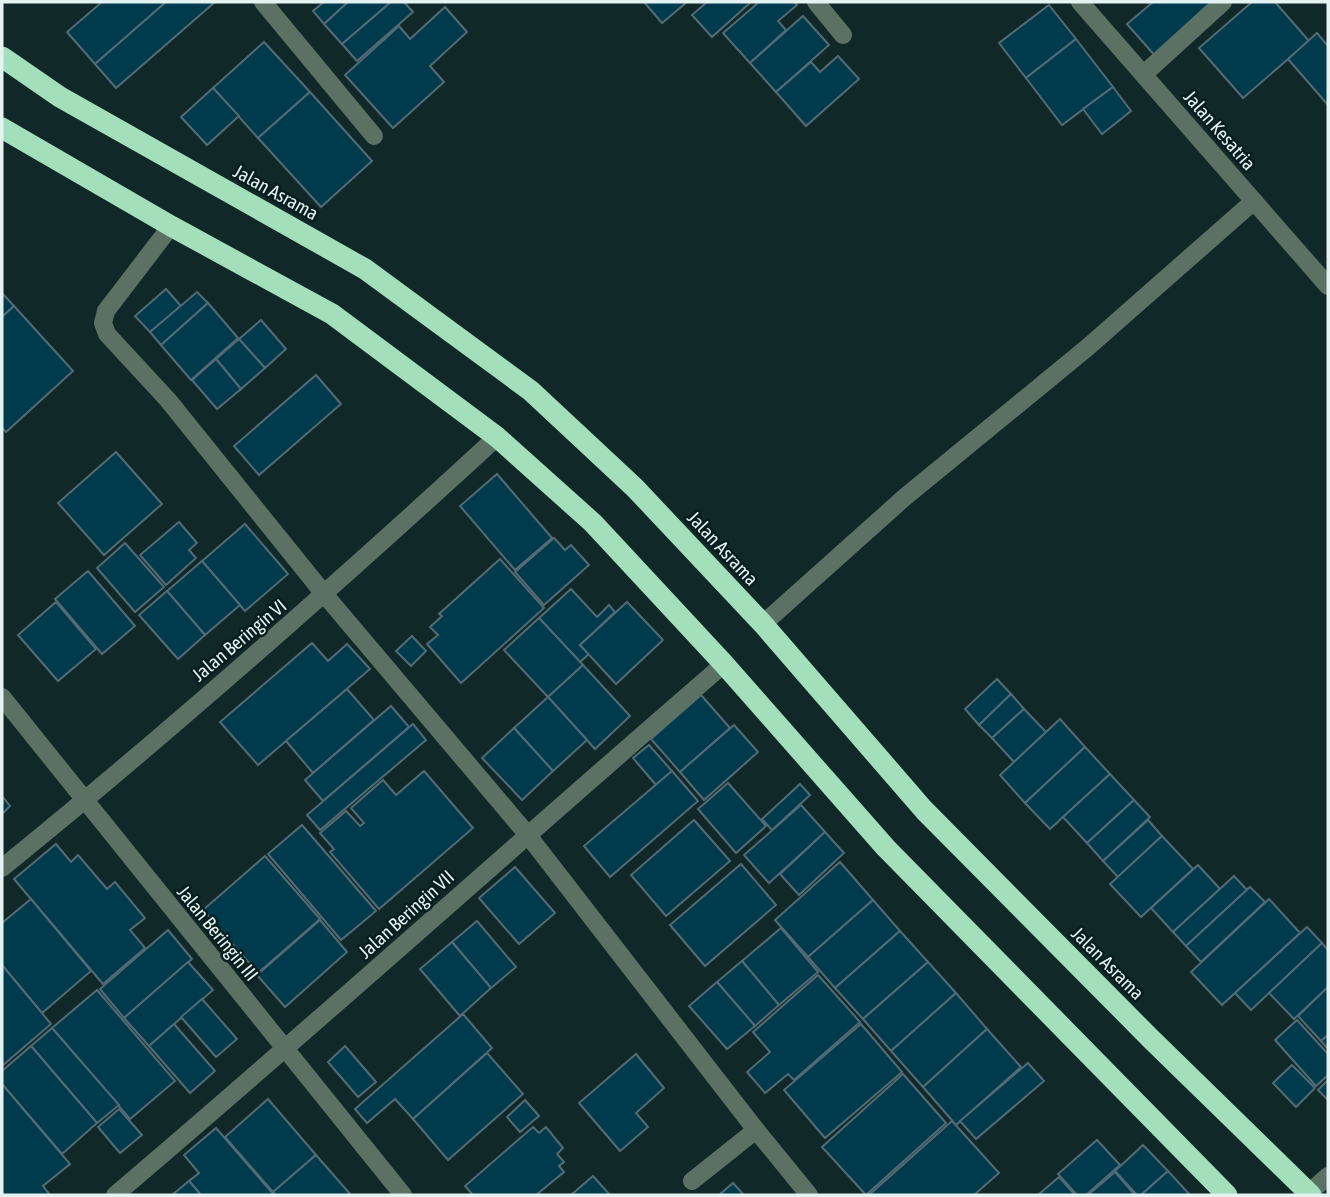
<svg xmlns="http://www.w3.org/2000/svg" width="1330" height="1197" font-family="'Asap Condensed',sans-serif">
  <style>
    .building { fill: #003a4d; stroke: #546a74; stroke-width: 2 }
    .lines { fill: none; stroke-linecap: round; stroke-linejoin: round }
    .lane { stroke: #5a7163; stroke-width: 18 }
    .street { stroke: #5a7163; stroke-width: 18 }
    .highway { stroke: #a3dfbb; stroke-width: 21 }
    .labels { text-anchor: middle; dominant-baseline: central; stroke-width: 5; stroke-linejoin: round; paint-order: stroke }
    .street-label { font-size: 19px; fill: #e4f2f1; stroke: #061f1e }
  </style>
  <rect width="100%" height="100%" fill="#102827"/>
  <g class="building">
    <polygon points="102,2 166,2 95,64 67,32"/>
    <polygon points="166,2 215,2 116,88 95,64"/>
    <polygon points="324,2 348,2 324,24 313,11"/>
    <polygon points="348,2 391,2 342,44 324,24"/>
    <polygon points="391,2 404,2 413,12 357,61 342,44"/>
    <polygon points="644,2 687,2 662,23"/>
    <polygon points="707,2 751,2 712,37 692,15"/>
    <polygon points="759,2 794,2 797,5 778,21 786,30 750,63 723,33"/>
    <polygon points="1153,2 1220,2 1157,58 1127,24"/>
    <polygon points="1252,2 1275,2 1309,41 1243,98 1199,48"/>
    <polygon points="1049,5 1076,39 1026,78 999,43"/>
    <polygon points="445,7 467,32 430,66 444,82 393,128 345,75 399,26 410,39"/>
    <polygon points="803,16 829,45 776,92 750,63"/>
    <polygon points="1317,33 1328,46 1328,105 1288,59"/>
    <polygon points="1076,39 1113,87 1062,125 1026,78"/>
    <polygon points="264,42 310,92 258,138 213,88"/>
    <polygon points="838,56 859,79 806,126 776,92 811,62 820,72"/>
    <polygon points="1113,87 1131,111 1102,134 1083,109"/>
    <polygon points="213,88 239,116 207,145 181,117"/>
    <polygon points="310,92 372,161 321,207 258,138"/>
    <polygon points="166,289 181,306 150,332 135,316"/>
    <polygon points="197,292 208,303 161,345 150,332"/>
    <polygon points="2,293 14,306 2,317"/>
    <polygon points="208,303 238,338 191,380 161,345"/>
    <polygon points="14,306 73,371 6,432 2,428 2,317"/>
    <polygon points="261,320 286,349 265,368 239,339"/>
    <polygon points="239,339 265,368 241,389 216,359"/>
    <polygon points="216,359 241,389 217,409 192,380"/>
    <polygon points="316,375 341,404 259,475 234,446"/>
    <polygon points="116,452 162,504 104,555 58,503"/>
    <polygon points="497,474 552,538 515,570 460,506"/>
    <polygon points="179,522 197,543 189,550 196,558 166,585 140,555"/>
    <polygon points="245,524 288,574 245,611 202,561"/>
    <polygon points="554,538 565,550 571,545 589,565 544,605 515,572"/>
    <polygon points="125,543 164,587 135,612 97,568"/>
    <polygon points="500,559 544,608 461,683 427,644 438,635 430,627 442,616 439,614"/>
    <polygon points="202,561 240,605 205,635 167,591"/>
    <polygon points="88,571 135,626 102,654 55,599"/>
    <polygon points="571,589 597,617 609,605 615,612 580,645 589,654 580,662 539,618"/>
    <polygon points="167,591 205,635 178,659 139,615"/>
    <polygon points="56,602 96,649 58,681 18,635"/>
    <polygon points="627,602 663,640 616,684 580,645"/>
    <polygon points="539,618 583,665 548,697 504,650"/>
    <polygon points="412,636 426,651 411,666 396,651"/>
    <polygon points="312,643 328,661 347,644 370,669 258,765 220,722"/>
    <polygon points="583,665 630,716 595,749 548,697"/>
    <polygon points="997,679 1011,694 979,725 965,709"/>
    <polygon points="347,689 374,720 313,773 286,741"/>
    <polygon points="1011,694 1024,709 992,738 979,725"/>
    <polygon points="701,695 730,728 680,772 651,739"/>
    <polygon points="548,697 587,740 553,771 514,728"/>
    <polygon points="391,706 409,727 323,801 305,780"/>
    <polygon points="1024,709 1046,732 1014,762 992,738"/>
    <polygon points="1060,719 1085,747 1025,803 1000,775"/>
    <polygon points="413,724 426,740 320,830 307,815"/>
    <polygon points="734,725 758,752 704,800 680,772"/>
    <polygon points="514,728 553,771 522,800 482,758"/>
    <polygon points="649,745 672,771 656,785 633,758"/>
    <polygon points="1085,747 1110,774 1050,829 1025,803"/>
    <polygon points="424,771 473,828 379,909 330,852 334,849 320,833 346,811 360,826 364,823 351,808 383,780 396,795"/>
    <polygon points="672,771 698,801 610,877 584,846"/>
    <polygon points="1110,774 1134,800 1087,843 1063,817"/>
    <polygon points="728,783 766,826 736,853 698,809"/>
    <polygon points="800,784 810,795 772,830 762,819"/>
    <polygon points="2,796 10,806 2,814"/>
    <polygon points="1134,800 1150,817 1103,861 1087,843"/>
    <polygon points="801,805 825,832 769,883 744,855"/>
    <polygon points="694,820 730,861 666,916 631,875"/>
    <polygon points="1148,820 1162,836 1118,877 1103,861"/>
    <polygon points="302,825 376,911 341,940 268,854"/>
    <polygon points="825,832 844,853 799,895 780,874"/>
    <polygon points="1162,836 1193,869 1141,917 1110,884"/>
    <polygon points="56,844 71,862 78,855 107,889 115,882 145,918 130,930 145,948 103,984 14,879"/>
    <polygon points="265,856 320,919 258,973 203,910"/>
    <polygon points="840,862 873,900 808,957 775,920"/>
    <polygon points="741,864 776,905 705,966 670,925"/>
    <polygon points="1198,865 1220,889 1173,932 1151,908"/>
    <polygon points="515,867 555,913 519,944 479,898"/>
    <polygon points="1234,876 1247,890 1186,946 1173,932"/>
    <polygon points="1250,887 1265,902 1201,962 1186,946"/>
    <polygon points="31,899 91,971 42,1013 2,965 2,923"/>
    <polygon points="1269,899 1300,933 1222,1005 1191,972"/>
    <polygon points="873,900 900,931 835,988 808,957"/>
    <polygon points="320,920 347,952 285,1007 257,975"/>
    <polygon points="477,921 516,967 491,988 452,942"/>
    <polygon points="1307,927 1322,943 1251,1010 1235,993"/>
    <polygon points="781,928 818,972 779,1005 742,961"/>
    <polygon points="168,930 192,959 124,1018 100,989"/>
    <polygon points="900,931 928,962 863,1019 835,988"/>
    <polygon points="452,942 491,988 460,1016 420,969"/>
    <polygon points="1322,943 1328,950 1328,987 1294,1019 1269,993"/>
    <polygon points="742,961 779,1005 755,1026 717,982"/>
    <polygon points="188,962 213,990 149,1046 124,1018"/>
    <polygon points="928,962 956,993 891,1051 863,1019"/>
    <polygon points="2,965 51,1024 2,1066"/>
    <polygon points="818,975 860,1022 794,1080 788,1074 765,1093 747,1072 770,1052 753,1032"/>
    <polygon points="717,982 755,1026 727,1049 689,1006"/>
    <polygon points="1328,987 1328,1035 1321,1041 1298,1016"/>
    <polygon points="97,990 175,1081 130,1119 52,1028"/>
    <polygon points="956,993 987,1029 923,1087 891,1051"/>
    <polygon points="202,999 237,1039 216,1057 181,1017"/>
    <polygon points="463,1014 492,1048 413,1119 395,1099 367,1123 355,1109"/>
    <polygon points="1297,1020 1328,1054 1328,1075 1316,1086 1275,1040"/>
    <polygon points="174,1024 215,1071 190,1093 149,1046"/>
    <polygon points="861,1024 902,1072 825,1138 784,1090"/>
    <polygon points="52,1028 119,1105 97,1123 31,1046"/>
    <polygon points="987,1029 1021,1067 956,1125 923,1087"/>
    <polygon points="1328,1035 1328,1049 1321,1041"/>
    <polygon points="31,1046 97,1123 62,1154 2,1084 2,1071"/>
    <polygon points="345,1046 376,1082 358,1097 328,1062"/>
    <polygon points="487,1053 523,1094 448,1160 413,1119"/>
    <polygon points="636,1054 664,1088 636,1113 648,1127 620,1151 579,1103"/>
    <polygon points="1028,1063 1044,1081 976,1139 960,1121"/>
    <polygon points="1292,1065 1315,1088 1296,1107 1273,1083"/>
    <polygon points="903,1074 946,1123 866,1195 822,1147"/>
    <polygon points="1328,1080 1328,1100 1318,1090"/>
    <polygon points="2,1084 70,1164 43,1186 50,1195 4,1195 2,1192"/>
    <polygon points="268,1099 316,1155 273,1192 225,1137"/>
    <polygon points="525,1100 539,1116 520,1132 507,1117"/>
    <polygon points="119,1109 142,1135 120,1153 98,1127"/>
    <polygon points="952,1121 999,1173 974,1195 869,1195"/>
    <polygon points="533,1127 539,1133 546,1127 563,1148 557,1154 564,1162 559,1166 564,1172 536,1195 473,1195 465,1186"/>
    <polygon points="216,1128 274,1195 201,1195 189,1181 199,1173 184,1155"/>
    <polygon points="1097,1140 1120,1165 1086,1195 1077,1195 1058,1174"/>
    <polygon points="1143,1145 1168,1171 1141,1195 1137,1195 1115,1171"/>
    <polygon points="316,1155 351,1195 276,1195 273,1192"/>
    <polygon points="1168,1171 1190,1195 1141,1195"/>
    <polygon points="1115,1172 1134,1194 1133,1195 1088,1195"/>
    <polygon points="593,1176 610,1195 571,1195"/>
    <polygon points="1059,1177 1075,1195 1038,1195"/>
    <polygon points="189,1181 201,1195 172,1195"/>
    <polygon points="733,1183 744,1195 719,1195"/>
  </g>
  <g class="lines">
    <g class="lane">
      <polyline points="1144,74 1223,2"/>
      <polyline points="763,624 905,497 1088,347 1254,201"/>
      <polyline points="692,1181 756,1130"/>
    </g>
    <g class="street">
      <polyline points="263,2 374,136"/>
      <polyline points="816,2 843,35"/>
      <polyline points="1080,2 1328,286"/>
      <polyline points="171,226 106,311 103,323 107,334 168,400 325,595 527,834 756,1130 809,1195"/>
      <polyline points="2,697 403,1195"/>
      <path d="M2,868C172,730 336,585 497,437"/>
      <polyline points="1309,1193 1328,1176"/>
      <path d="M115,1195C320,1021 520,840 724,664"/>
    </g>
    <g class="highway">
      <polyline points="2,57 60,97 365,269 531,391 635,488 763,624 924,810 1151,1039 1311,1195"/>
      <polyline points="2,128 171,226 332,314 497,437 593,523 724,664 886,848 1227,1195"/>
    </g>
  </g>
  <g class="labels">
    <g class="street-label">
      <text transform="translate(1220 130) rotate(49)">Jalan Kesatria</text>
      <text transform="translate(276 192) rotate(29)">Jalan Asrama</text>
      <text transform="translate(723 548) rotate(47)">Jalan Asrama</text>
      <text transform="translate(239 640) rotate(-40)">Jalan Beringin VI</text>
      <text transform="translate(406 914) rotate(-42)">Jalan Beringin VII</text>
      <text transform="translate(218 933) rotate(51)">Jalan Beringin III</text>
      <text transform="translate(1108 963) rotate(45)">Jalan Asrama</text>
    </g>
  </g>
  <rect width="1330" height="1197" fill="none" stroke="#e4f2f1" stroke-width="7"/>
</svg>
